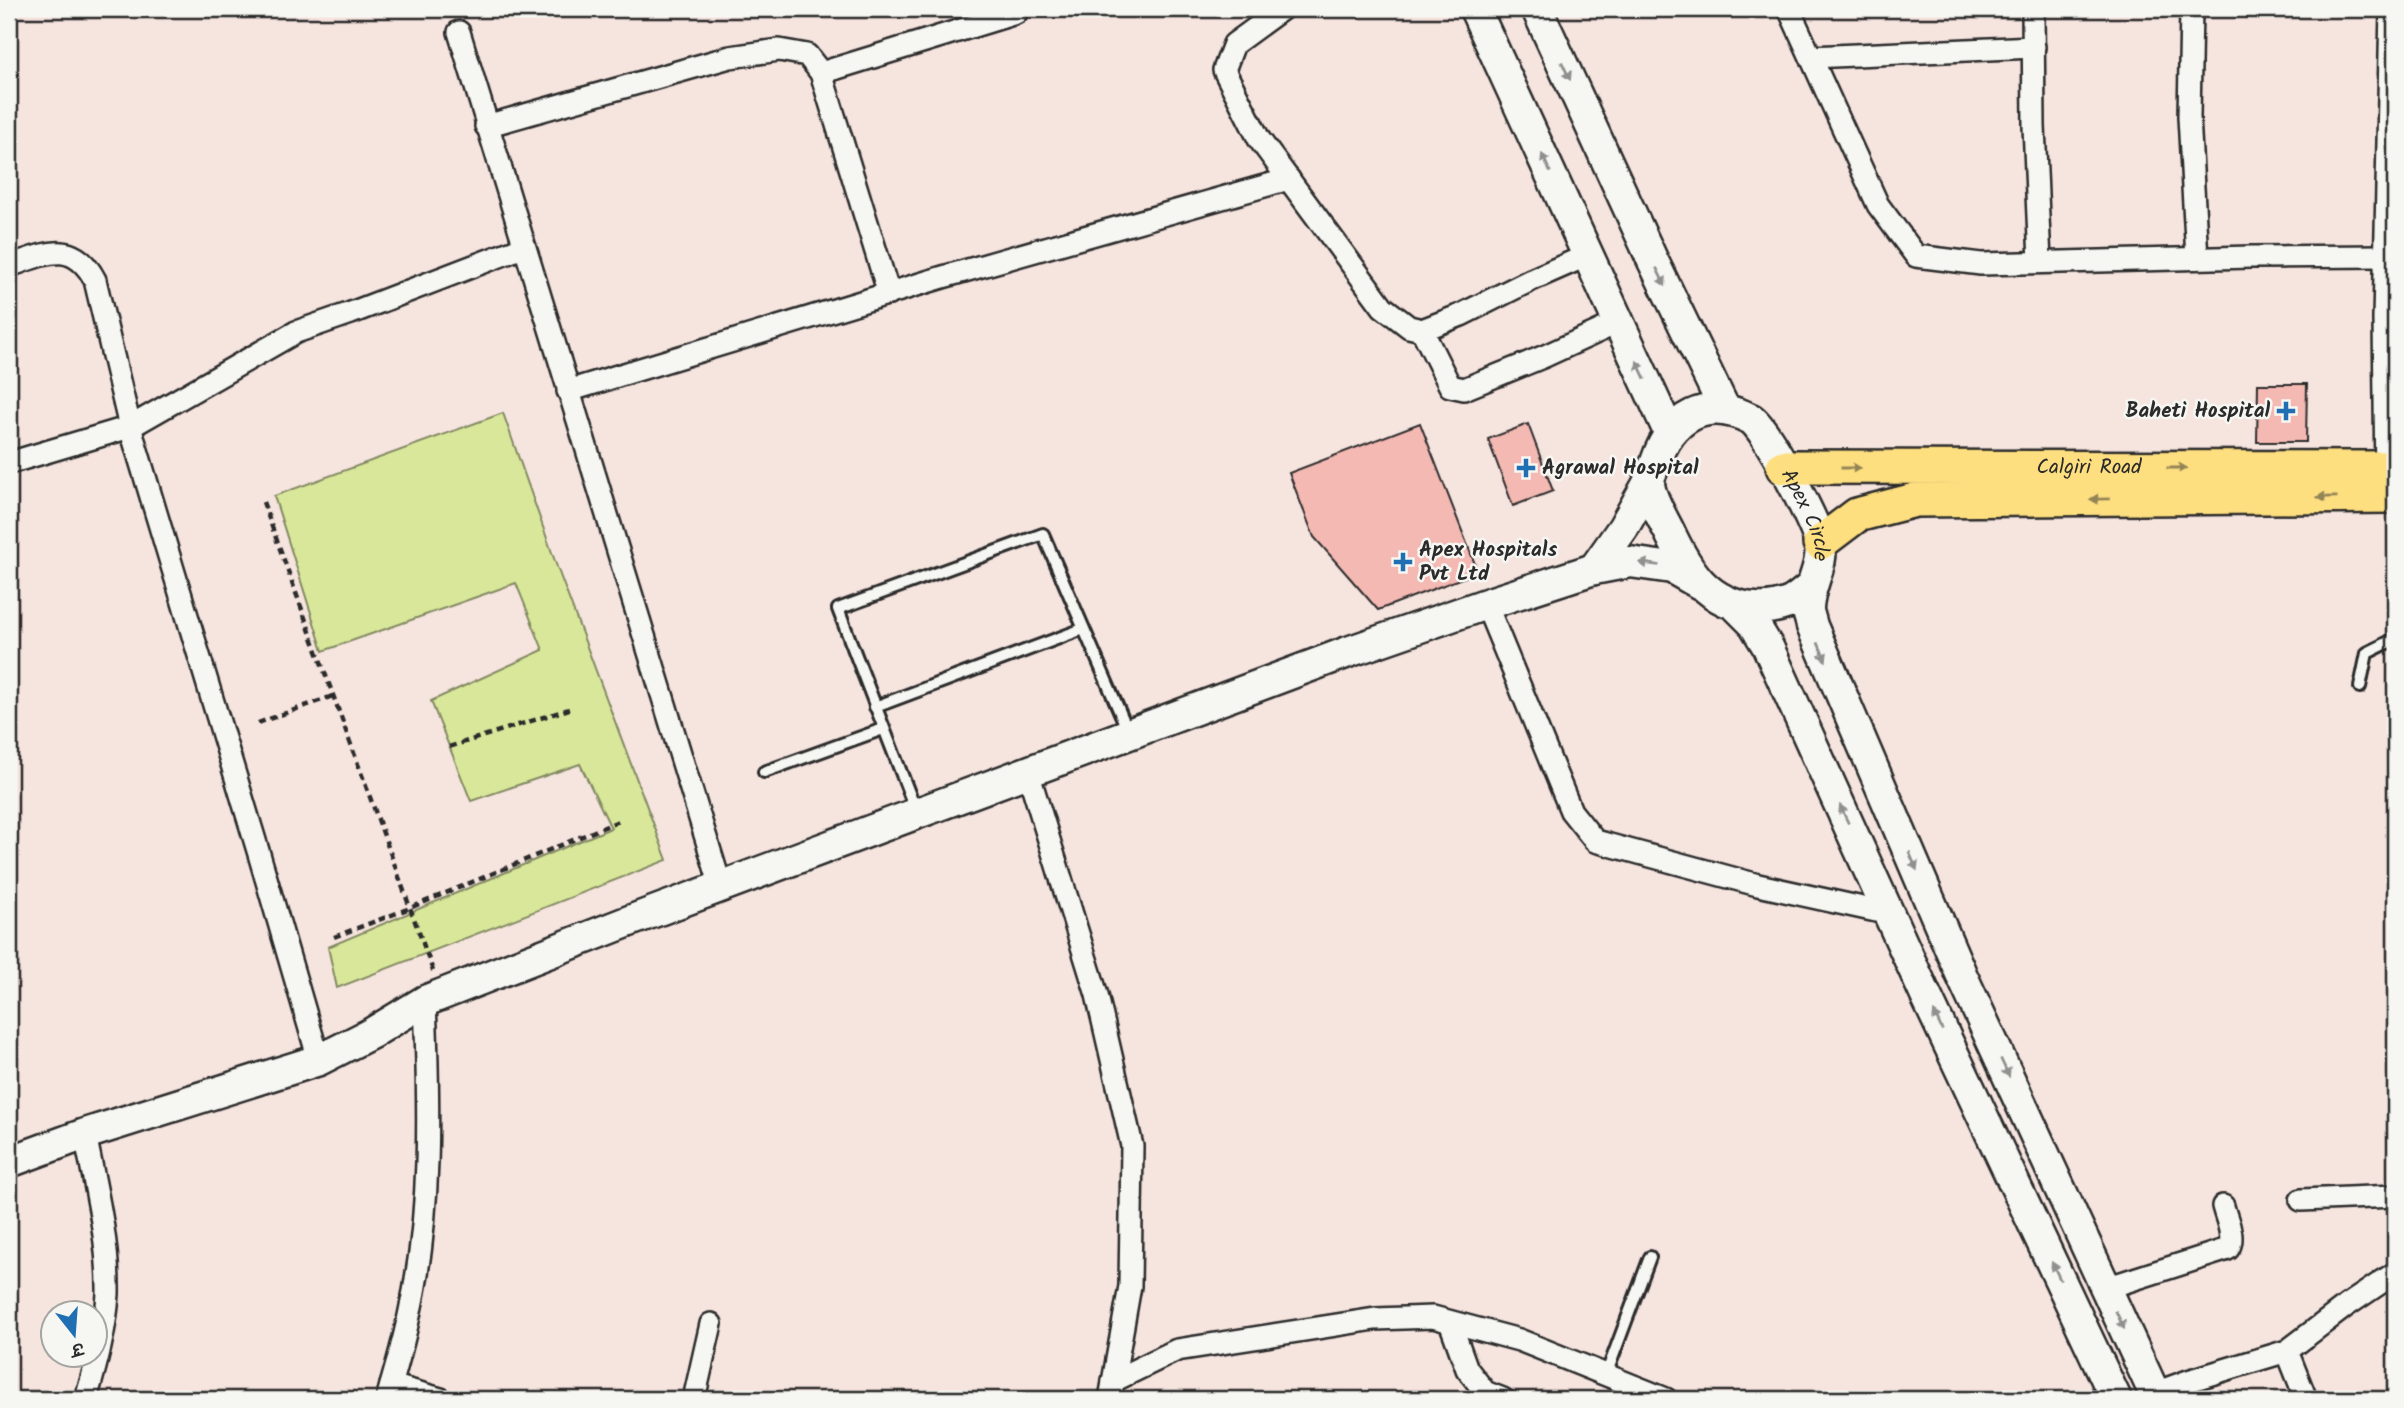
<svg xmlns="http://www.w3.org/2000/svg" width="2404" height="1408" font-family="Kalam,'Playpen Sans Deva',sans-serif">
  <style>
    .green { fill: #d9e79a; stroke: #828962; stroke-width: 2 }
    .building { fill: #f5b9b3; stroke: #2b2b2b; stroke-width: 2 }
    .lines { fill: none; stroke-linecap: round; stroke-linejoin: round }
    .lane-casing { stroke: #2b2b2b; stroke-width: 16 }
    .street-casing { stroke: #2b2b2b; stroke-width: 26 }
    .secondary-casing { stroke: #2b2b2b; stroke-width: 35 }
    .primary-casing { stroke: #2b2b2b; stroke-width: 38 }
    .path { stroke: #2b2b2b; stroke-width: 4.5; stroke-dasharray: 7 5; stroke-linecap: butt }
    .lane { stroke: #f6f6f2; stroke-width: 10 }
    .street { stroke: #f6f6f2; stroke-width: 21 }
    .secondary { stroke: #f6f6f2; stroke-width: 30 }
    .primary { stroke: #fedf80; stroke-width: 33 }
    .oneway { fill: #90908e }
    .oneway2 { fill: #948556 }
    .poi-dot { fill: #1f6fb2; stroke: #f6f6f2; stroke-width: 2.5 }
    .labels { text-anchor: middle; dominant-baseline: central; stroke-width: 5; stroke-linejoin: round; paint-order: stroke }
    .poi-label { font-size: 21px; font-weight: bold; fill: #2b2b2b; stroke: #f6f6f2; text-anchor: start }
    .street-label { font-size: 21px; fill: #2b2b2b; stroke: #f6f6f2 }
  </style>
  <rect width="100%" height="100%" fill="#f6e4df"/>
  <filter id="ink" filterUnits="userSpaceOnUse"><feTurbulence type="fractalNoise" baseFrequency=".0143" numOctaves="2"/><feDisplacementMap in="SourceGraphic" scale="14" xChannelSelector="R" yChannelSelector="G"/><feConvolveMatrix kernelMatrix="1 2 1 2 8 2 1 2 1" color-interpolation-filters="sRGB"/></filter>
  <g filter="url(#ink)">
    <polygon class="green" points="503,413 557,567 667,860 337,988 328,947 611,828 580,764 471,801 431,701 543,650 516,583 323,651 274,496"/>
    <g class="building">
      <polygon points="2258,384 2307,384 2306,442 2257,442"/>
      <polygon points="1420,423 1478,572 1378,610 1314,537 1289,473"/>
      <polygon points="1528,424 1553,491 1513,506 1488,439"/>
    </g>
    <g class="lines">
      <g class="lane-casing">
        <g id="lane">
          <polyline points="2360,687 2367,653 2395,639"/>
          <polyline points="875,707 1083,629"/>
          <polyline points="764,772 883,729"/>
          <polyline points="916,811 838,609 1043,534 1128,731"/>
          <polyline points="1606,1375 1650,1257"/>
        </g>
      </g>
      <g class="street-casing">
        <g id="street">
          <polyline points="1282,9 1234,44 1224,70 1259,139 1383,307 1409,327 1422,330 1461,315 1531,280 1588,255"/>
          <polyline points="1789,9 1878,205 1916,256 1981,264 2251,257 2385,256"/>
          <polyline points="2033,9 2034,126 2040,262"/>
          <polyline points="2191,9 2189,117 2197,258"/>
          <polyline points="459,32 721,887"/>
          <polyline points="1811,57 2034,47"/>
          <polyline points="821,73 1016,13"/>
          <polyline points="486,126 730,57 779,50 807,55 821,73 889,294"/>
          <path d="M9,266C45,254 73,238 95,280L130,427L259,854L319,1060"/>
          <polyline points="1422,330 1450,386 1464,389 1545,356 1619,322"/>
          <polyline points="568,391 943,277 1289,179"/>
          <polyline points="9,463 130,427 296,332 351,313 523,247"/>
          <polyline points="2386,479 2384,319 2391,9"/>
          <polyline points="1486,604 1571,811 1595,841 1758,885 1890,914"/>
          <polyline points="1028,772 1097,995 1132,1146 1130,1286 1110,1399"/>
          <path d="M85,1134C95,1186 109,1240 108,1294C106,1329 96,1365 86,1399"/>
          <polyline points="2301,1200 2395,1196"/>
          <path d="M2106,1288L2228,1249C2236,1237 2226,1219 2223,1206"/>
          <polyline points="1450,1322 1467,1369 1485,1392 1503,1399"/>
          <polyline points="2287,1351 2306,1399"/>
          <polyline points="1113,1381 1177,1350 1375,1319 1433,1317 1519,1340 1666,1399"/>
          <polyline points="391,1385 441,1399"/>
          <polyline points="2155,1393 2188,1381 2287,1351 2346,1306 2395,1273"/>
          <path d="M387,1399C395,1372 403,1344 409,1316C432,1214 429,1105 425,1001"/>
          <polyline points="694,1399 711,1324"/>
        </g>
      </g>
      <g class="secondary-casing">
        <g id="secondary">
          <polyline points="1475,9 1669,432"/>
          <polyline points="1537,9 1652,259 1725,410"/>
          <polyline points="1594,569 1623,528 1649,482"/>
          <path id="s1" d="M1812,586C1806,591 1798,598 1791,602C1779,607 1767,609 1755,608C1708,605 1687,570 1669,531C1663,519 1649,496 1649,482C1649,476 1654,467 1656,462C1671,417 1706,396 1751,419C1766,427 1816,524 1820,543C1824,567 1807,587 1808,611C1809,616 1811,621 1812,626L1962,976L2157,1399"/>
          <polyline points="1737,607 1754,624 1768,647 1926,996 2116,1399"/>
          <polyline points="9,1162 85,1134 319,1060 372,1033 425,1001 632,920 1348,652 1486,604 1594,569 1630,562 1672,568 1700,584"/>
        </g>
      </g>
      <g class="primary-casing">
        <g id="primary">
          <path id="s2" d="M1783,467L2395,468"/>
          <polyline points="1820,543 1857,515 1915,500 2395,496"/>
        </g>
      </g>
      <g class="path">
        <polyline points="263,502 433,971"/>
        <polyline points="258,723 333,696"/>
        <polyline points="449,747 569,709"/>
        <polyline points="334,937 410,908 621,820"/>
      </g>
      <use href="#lane" class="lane"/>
      <use href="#street" class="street"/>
      <use href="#secondary" class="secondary"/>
      <use href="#primary" class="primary"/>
    </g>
    <defs><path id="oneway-solid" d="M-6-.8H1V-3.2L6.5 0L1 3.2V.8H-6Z" transform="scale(1.75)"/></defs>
    <g class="oneway">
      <use href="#oneway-solid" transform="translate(1566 71) rotate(65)"/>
      <use href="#oneway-solid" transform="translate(1546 163) rotate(-115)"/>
      <use href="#oneway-solid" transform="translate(1661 277) rotate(64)"/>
      <use href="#oneway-solid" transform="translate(1641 370) rotate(-115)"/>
      <use href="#oneway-solid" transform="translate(1649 564) rotate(-172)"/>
      <use href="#oneway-solid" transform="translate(1822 652) rotate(67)"/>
      <use href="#oneway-solid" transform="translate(1844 814) rotate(-115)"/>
      <use href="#oneway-solid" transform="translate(1913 861) rotate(67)"/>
      <use href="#oneway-solid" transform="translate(1938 1021) rotate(-115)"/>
      <use href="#oneway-solid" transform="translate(2005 1068) rotate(65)"/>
      <use href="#oneway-solid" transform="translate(2056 1271) rotate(-115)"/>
      <use href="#oneway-solid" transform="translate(2120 1320) rotate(65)"/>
    </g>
    <g class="oneway2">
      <use href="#oneway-solid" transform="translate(1851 468)"/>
      <use href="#oneway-solid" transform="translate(2177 468)"/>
      <use href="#oneway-solid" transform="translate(2327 497) rotate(179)"/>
      <use href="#oneway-solid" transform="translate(2100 499) rotate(179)"/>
    </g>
  </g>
  <g class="poi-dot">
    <path d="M2282.5 400.5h7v7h7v7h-7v7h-7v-7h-7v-7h7z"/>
    <path d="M1522.5 457.5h7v7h7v7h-7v7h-7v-7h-7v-7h7z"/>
    <path d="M1399.5 551.5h7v7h7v7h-7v7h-7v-7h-7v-7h7z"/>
  </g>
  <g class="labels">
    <g class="poi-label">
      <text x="2270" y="411" text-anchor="end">Baheti Hospital</text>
      <text x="1542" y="468">Agrawal Hospital</text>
      <text x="1419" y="550">Apex Hospitals<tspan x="1419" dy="24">Pvt Ltd</tspan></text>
    </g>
    <g class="street-label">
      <text stroke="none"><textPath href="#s2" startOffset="306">Calgiri Road</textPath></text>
      <text stroke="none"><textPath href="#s1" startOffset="494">Apex Circle</textPath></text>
    </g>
  </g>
  <rect width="2404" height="1408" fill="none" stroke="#f6f6f2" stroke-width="35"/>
  <rect x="18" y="18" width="2369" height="1373" fill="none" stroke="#2b2b2b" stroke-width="2.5" filter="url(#ink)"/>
  <g transform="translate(74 1334) rotate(163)"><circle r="33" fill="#f6f6f2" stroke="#a5a5a2" stroke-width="2"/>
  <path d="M0-5L12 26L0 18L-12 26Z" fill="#1f6fb2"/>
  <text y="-10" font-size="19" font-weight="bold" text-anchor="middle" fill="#2b2b2b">उ</text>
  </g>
</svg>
